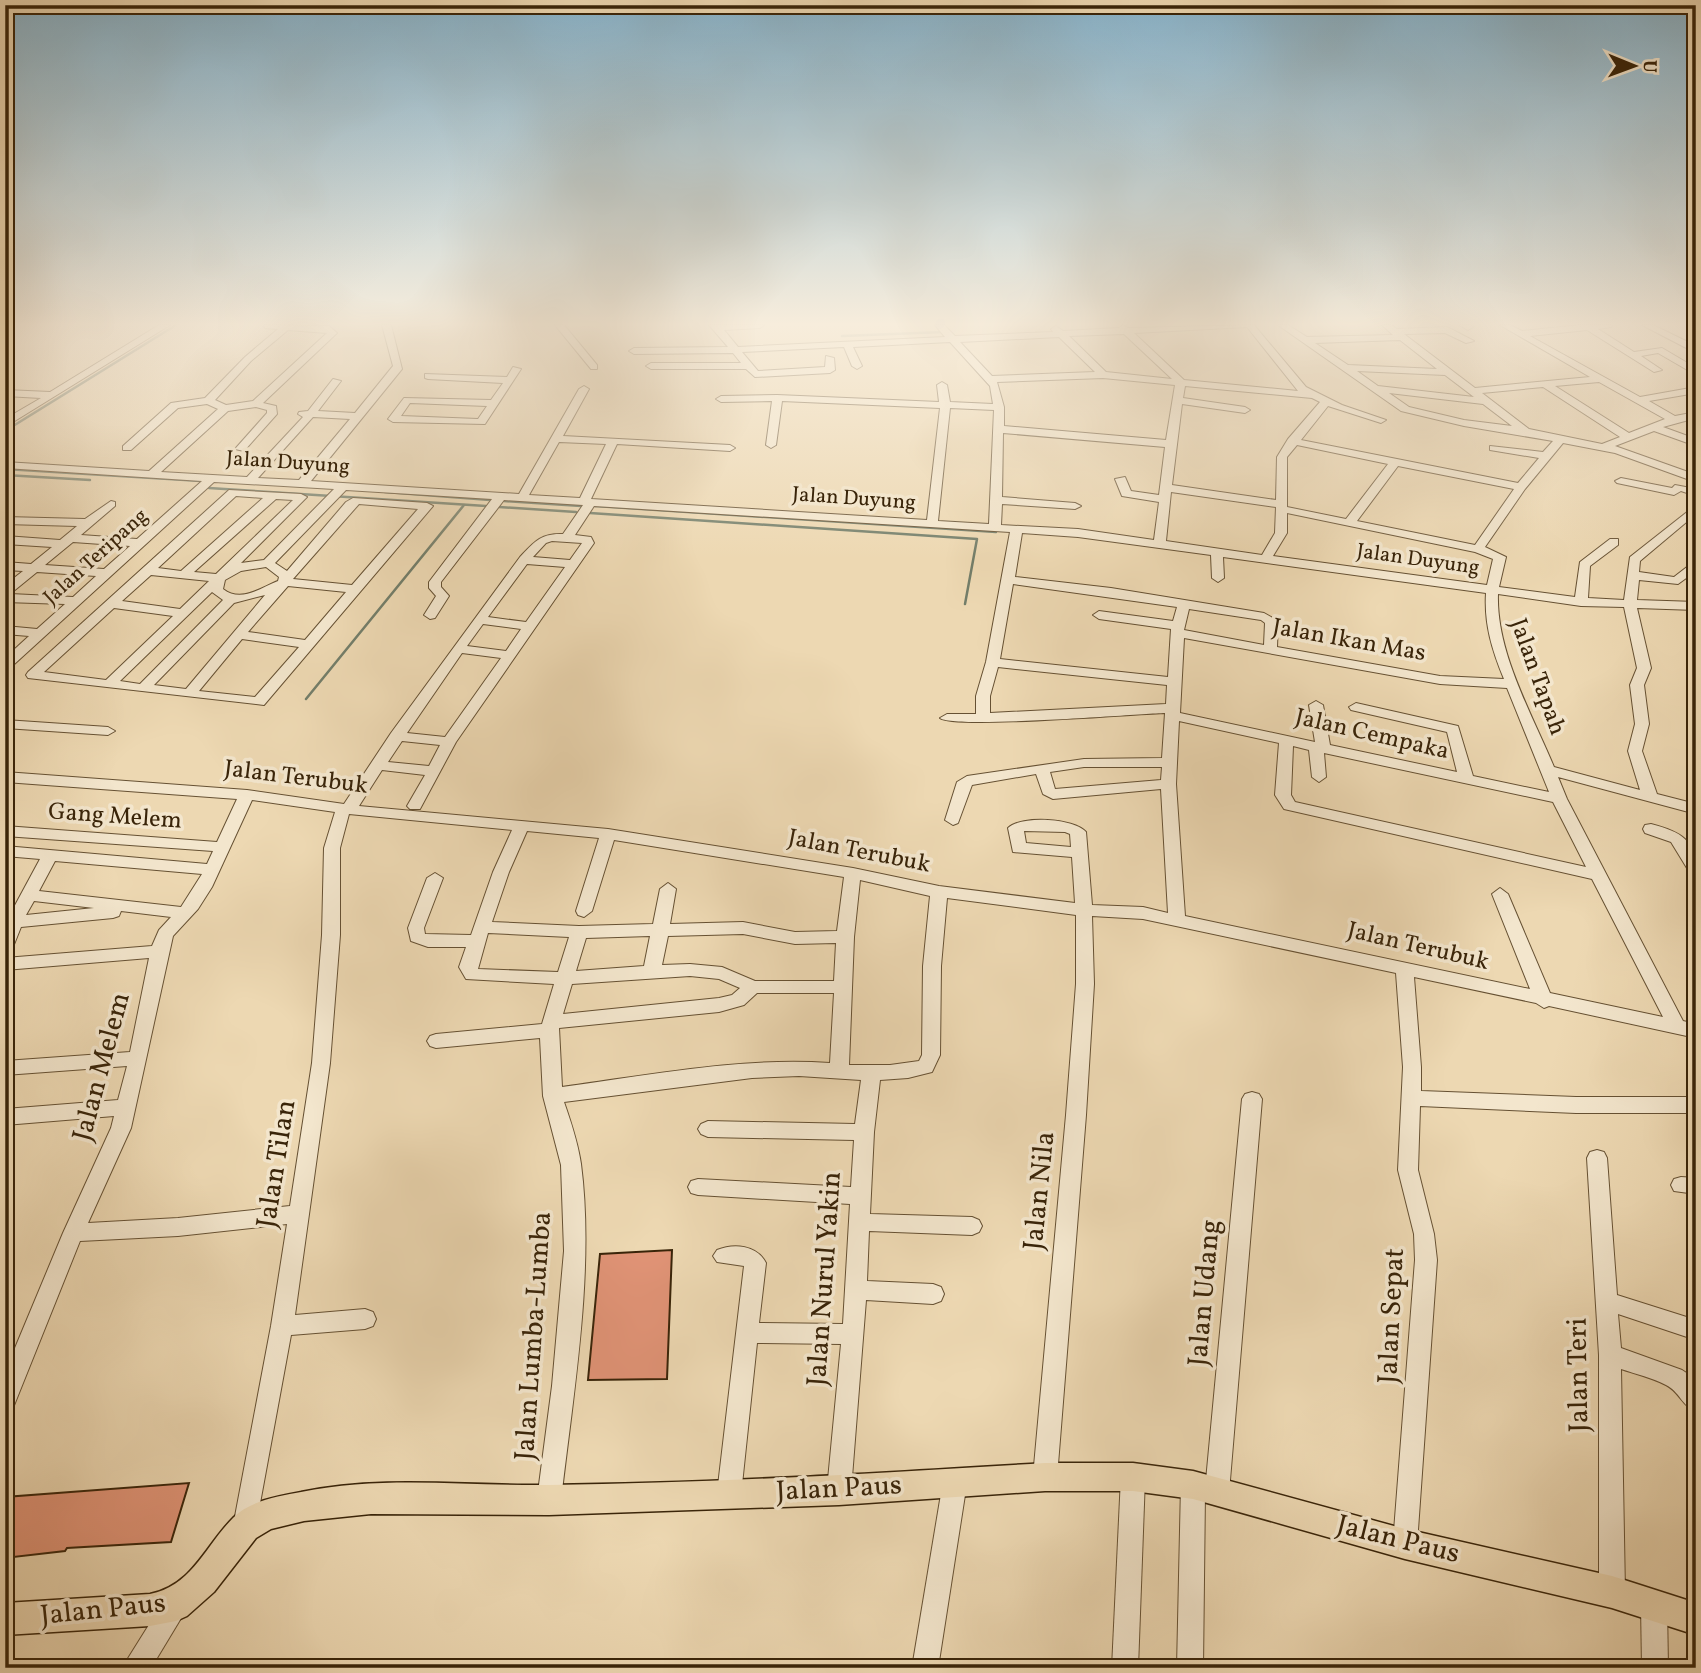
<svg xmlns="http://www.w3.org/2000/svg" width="1701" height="1673" font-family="Vollkorn,serif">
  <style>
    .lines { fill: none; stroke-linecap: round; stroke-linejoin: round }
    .stream { stroke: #737e6a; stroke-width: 2.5 }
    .building { fill: #e09376; stroke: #392409; stroke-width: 2 }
    .minor-casing { stroke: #665133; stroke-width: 2 }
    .major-casing { stroke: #392409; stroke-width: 3 }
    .minor { fill: #f3e6cd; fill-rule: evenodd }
    .major { fill: #edd8b2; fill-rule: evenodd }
    .labels { text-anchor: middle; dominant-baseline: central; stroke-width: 7; stroke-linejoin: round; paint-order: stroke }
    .far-street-label { font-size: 21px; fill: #392409; stroke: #f3e6cd }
    .street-label { font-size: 24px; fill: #392409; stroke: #f3e6cd }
    .near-street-label { font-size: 28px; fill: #392409; stroke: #f3e6cd }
  </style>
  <rect width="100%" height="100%" fill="#edd8b2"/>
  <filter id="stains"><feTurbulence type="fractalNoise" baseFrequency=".00286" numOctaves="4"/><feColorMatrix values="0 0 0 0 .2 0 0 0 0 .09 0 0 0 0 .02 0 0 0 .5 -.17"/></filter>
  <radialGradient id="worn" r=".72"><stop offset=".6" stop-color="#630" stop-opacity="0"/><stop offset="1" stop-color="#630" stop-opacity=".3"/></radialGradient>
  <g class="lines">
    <g class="stream">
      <polyline points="842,336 942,332"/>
      <polyline points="5,431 176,325"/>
      <polyline points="5,469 201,481"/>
      <polyline points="5,475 90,480"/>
      <polyline points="209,488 486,506"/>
      <polyline points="385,492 490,500"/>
      <polyline points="504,501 581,506"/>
      <polyline points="595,506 996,532"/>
      <polyline points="499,507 576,512"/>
      <polyline points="590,513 977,539 965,604"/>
      <polyline points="306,699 464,505"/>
    </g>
  </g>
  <g class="building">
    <polygon points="672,1250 667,1379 588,1380 600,1254"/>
    <polygon points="189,1483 171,1542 67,1548 65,1551 5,1558 5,1497"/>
  </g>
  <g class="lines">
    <g class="minor-casing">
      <g id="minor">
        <polygon points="159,325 170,325 5,427 5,419 41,398 5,396 5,390 50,392"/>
        <path d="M264,325L329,326L337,333L263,403L276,406L277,414L244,451L235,449L267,413V410L256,407L228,411L161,472L247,477L303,417L298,414L299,412L308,411L333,379L341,381L318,411L355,413L393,366L382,325H391L402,369L311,481L519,494L579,389L584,386L589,389L563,436L730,445L735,448L730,451L617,444L591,499L927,520L940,408L782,401L776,445L771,448L766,445L772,401L721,402L716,399L721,396L777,395L939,402L937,385L942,382L947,385L950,402L993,404L990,386L950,342L853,347L862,366L857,369L852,366L844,347L742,352L758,371L825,367L826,356L834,358L835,370L830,373L755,377L746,369H651L646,366L651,363H741L733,353L634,354L629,351L634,348L728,347L709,325H764L760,328L724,330L738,347L945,337L935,325H944L955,336L1053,332L1051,329L1056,326L1063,331L1119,328L1123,325L1128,328L1254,325L1306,387L1342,405L1386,420L1381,423L1328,406L1301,440L1518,483L1539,458L1490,450V446L1543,452L1553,441L1464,426L1401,411L1278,325H1288L1307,337L1393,335L1382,325H1391L1397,329L1447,327L1474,341L1466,343L1445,333L1404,334L1475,388L1590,377L1500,325H1510L1522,331L1581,325H1612L1611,327L1598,329L1634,352L1662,348L1696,368V375L1658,353L1641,356L1662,370L1654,372L1587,330L1530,336L1640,397L1696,387V393L1649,401L1675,416L1696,412V418L1663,427L1696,439V446L1654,431L1615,446L1691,473L1696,472V479H1687L1615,453L1563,443L1525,489L1485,547L1506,557L1499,587L1575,597L1580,562L1610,539H1618V545L1590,566L1588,598L1624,600L1630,557L1696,505V514L1640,561L1639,572L1674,577L1696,560V571L1678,584L1639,580L1637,600L1696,602V610L1637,608L1651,668L1644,685L1649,724L1642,751L1657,794L1696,804V814L1558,777L1567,799L1683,1021L1696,1024V1038L1549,1006L1544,1008L1536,1003L1414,977L1421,1067V1091L1576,1097H1696V1113H1576L1420,1106L1418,1170L1434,1234L1437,1260L1417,1544L1414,1553L1405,1556L1396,1553L1393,1544L1415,1260L1414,1234L1398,1170L1403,1067L1396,973L1143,919L1092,916L1094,984L1086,1115L1057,1477L1053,1485L1045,1489L1037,1485L1033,1477L1066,1115L1076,984V915L947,898L941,966L940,1055L932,1072L908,1078L880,1080L874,1132L870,1214L972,1217L979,1220L982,1226L979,1232L972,1235L869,1231L867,1281L933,1284L941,1287L944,1294L941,1301L933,1304L866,1300L851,1490L848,1498L839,1502L830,1498L827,1490L841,1344L757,1343L741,1494L738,1502L729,1506L720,1502L717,1494L744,1266L717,1262L713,1256L717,1250C734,1243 757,1245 766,1263L759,1323L843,1324L850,1204L698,1195L691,1193L688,1187L691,1181L698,1179L851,1187L854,1140L708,1137L701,1134L698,1129L701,1124L708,1121L855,1124L861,1080L799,1076L752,1078L564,1102C571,1122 578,1143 581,1164C595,1270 573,1394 561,1500L558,1509L549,1512L540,1509L537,1500L552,1386L564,1251L561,1165L543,1096L540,1038L436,1048L430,1046L427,1041L430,1036L436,1034L542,1024L554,984L466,979L459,967L466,947H428L411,941L408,928L427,878L435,873L443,878L424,928L425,934L471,935L493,872L512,830L349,814L340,848V935L330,1063L295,1315L365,1309L373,1312L376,1319L373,1326L365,1329L291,1335L254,1536L245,1539L236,1536L233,1527L271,1326L287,1224L178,1236L80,1241L13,1408L5,1411V1372L63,1233L111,1128L114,1116L5,1125V1109L118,1100L127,1066L5,1075V1061L130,1052L149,958L5,970V958L152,946L159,930L171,917L121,911L119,916L113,918L21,927L11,952L5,954L6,922L40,859L5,856V846L207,864L213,851L5,836V826L217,842L237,799L5,782V772L247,790L344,804L391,733L520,557C534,542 541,533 563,534L583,505L504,500L441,582V587L449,596L435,618L430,619L424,615L436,596L429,588V582L492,499L346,490L275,563L287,571L346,502L353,498L427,503L433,506L264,705L28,678L26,675L28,672L229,490L301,494L307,497L241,563L264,560L334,489L214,482L10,668L5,669V658L29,636L5,634V626L37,629L65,604L5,602V585L23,571L5,570V562L31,564L52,547L5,544V536L60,540L77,526L5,524V517L85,519L111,501L115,502V506L81,535L137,539L202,481L5,468V462L149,471L218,409L207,404L178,408L131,450H123V446L171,403L205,398L245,357L278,329L265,328ZM1247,327L1298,391L1184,380L1134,333ZM288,330L327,333L253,401L226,405L215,400L251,361ZM1124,334L1172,379L1106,372L1069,336ZM1059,337L1095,372L992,376L960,342ZM1400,340L1437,369L1348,365L1315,343ZM1357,371L1445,375L1474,397L1378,386ZM1103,378L1175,385L1166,440L1004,426V407L997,382ZM1599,382L1665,419L1629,433L1555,386ZM1185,386L1312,398L1320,402L1288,439L1277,457L1276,500L1172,485L1182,404L1245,413L1250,410L1245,407L1183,398ZM1543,387L1620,437L1602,444L1529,429L1482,393ZM1389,393L1483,404L1512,426L1464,420L1409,407ZM950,408L994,410L989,524L938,521ZM313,417L350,419L299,480L258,478ZM1003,433L1165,447L1159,495L1131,491L1125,477L1115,479L1122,496L1159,502L1154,540L1078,529L1001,525L1002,504L1075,509L1081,506L1075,503L1002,497ZM559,442L606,444L580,498L529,495ZM1297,445L1388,464L1346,519L1287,507V457ZM1398,466L1514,489L1475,545L1357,521ZM1171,492L1276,507L1275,533L1262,555L1166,541ZM236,496L263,498L181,571L158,568ZM276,499L293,500L216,574L194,572ZM359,504L418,509L352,585L293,579ZM594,506L1010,532L986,662L976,696V714H947L940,718C952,729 1135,714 1165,713L1162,758L1084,759L967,776L957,782L945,820L953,825L958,823L972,785L1036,774L1043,794L1053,799L1161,789L1168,913L1143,907L1092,905L1086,832C1074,818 1021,815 1008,828L1013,852L1072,857L1075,903L939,886L853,868L608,829L359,806L382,770L425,775L407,806L410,809H420L456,742L594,543L591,537L575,535ZM1287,513L1475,552L1493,559L1487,585L1273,556L1287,533ZM1022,533L1078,537L1211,555L1212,578L1218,582L1224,578L1223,557L1486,593C1484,624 1492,650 1504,679L1440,676L1277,647L1278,621L1264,613L1111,588L1015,577ZM552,541L582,543L570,560L533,557L546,543ZM73,542L130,546L104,569L45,565ZM527,564L565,567L526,622L488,617ZM266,567L279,577L278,581C260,588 241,603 223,589L225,580L241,571ZM37,572L96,576L73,597L10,594ZM151,575L209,581L180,609L122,601ZM1013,584L1177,607L1173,621L1099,611L1093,615L1099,619L1171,629L1168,677L1000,659ZM288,586L346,592L305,640L248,632ZM212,592L223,600L140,684L120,681ZM1498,594L1581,606L1624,607L1637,668L1630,685L1635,724L1628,751L1640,790L1554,767C1532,714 1496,652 1498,594ZM265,595L186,689L154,685L234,603ZM114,608L173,616L106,680L44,672ZM1189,609L1261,620L1265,623L1264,645L1184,630ZM483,624L521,629L506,651L467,646ZM1184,638L1440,684L1507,688L1549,792L1473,776L1458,726L1356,703L1349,707L1351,710L1447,732L1457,772L1330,745L1323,705L1316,701L1309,705L1315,742L1180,713ZM242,639L299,647L255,697L199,691ZM462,653L501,658L445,737L407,733ZM998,667L1167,685L1166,704L990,713V696ZM1179,721L1279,743L1275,795L1284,809L1592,879L1663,1017L1550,993L1508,894L1500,888L1492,894L1530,989L1185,916L1176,784ZM402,741L440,745L429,766L388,762ZM1293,746L1309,750L1312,777L1319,782L1326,777L1324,753L1553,802L1586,867L1295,802L1291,795ZM1084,767H1162L1161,780L1055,789L1050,772ZM252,800L335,812L324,848L322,935L312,1063L290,1206L178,1218L88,1223L131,1128L173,936L198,909L212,887ZM527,831L599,838L576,911L578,915L584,917L592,911L614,840L844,877L837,931L795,932L743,922L670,924L676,889L668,883L660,889L653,924L579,926L492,922L509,872ZM1024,831L1065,832L1070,834L1071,847L1026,843ZM55,861L202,874L181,907L39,891ZM860,880L930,896L923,966L922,1055L919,1061L890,1065H849L854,937ZM34,901L94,908L26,915ZM488,933L569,937L558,972L478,969ZM743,934L795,944L836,943L834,981H755L722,967L690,964L662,965L668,936ZM650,936L644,966L576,971L586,938ZM690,976L719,979L740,988L732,995L719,998L563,1014L572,984ZM757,993H834L830,1063C740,1057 651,1075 562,1087L559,1028L719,1012L744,1005Z"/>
        <polygon points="555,325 564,325 597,365 597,369 591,369"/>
        <polygon points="1459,325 1470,325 1473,327 1468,330"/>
        <polygon points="1642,325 1653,325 1696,346 1696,353"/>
        <path d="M513,367L521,369L485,424L393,422L388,419L404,398L491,400L503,383L428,379L425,378V374L507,377ZM410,403L487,406L478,419L401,416Z"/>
        <polygon points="1621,478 1672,488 1675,485 1696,489 1696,496 1681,491 1674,495 1617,483 1615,481"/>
        <polygon points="5,720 108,727 115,731 108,735 5,728"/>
        <path d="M1651,824C1682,832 1696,840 1696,874L1690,873L1671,842L1645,833L1643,829L1645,825Z"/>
        <polygon points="1252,1092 1259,1094 1262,1099 1229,1492 1226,1500 1217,1504 1208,1500 1205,1492 1203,1668 1177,1668 1181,1485 1184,1477 1193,1473 1202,1477 1205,1491 1242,1099 1245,1094"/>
        <path d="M1597,1150L1604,1152L1607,1158L1617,1295L1696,1320V1340L1618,1314L1621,1348L1682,1370L1694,1378L1696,1412C1683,1407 1679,1391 1666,1385C1653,1378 1636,1374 1621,1369L1625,1592L1621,1601L1612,1605L1603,1601L1599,1592V1355L1587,1158L1590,1152Z"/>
        <polygon points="1681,1177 1696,1178 1696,1194 1674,1191 1671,1185 1674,1179"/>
        <polygon points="1133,1465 1141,1469 1145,1477 1138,1668 1112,1668 1121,1477 1125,1469"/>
        <polygon points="955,1470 964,1474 967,1482 938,1668 912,1668 943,1482 946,1474"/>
        <polygon points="176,1592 185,1596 189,1605 151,1668 122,1668 167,1596"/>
        <polygon points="1654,1592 1663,1596 1667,1605 1668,1668 1642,1668 1641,1605 1645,1596"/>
      </g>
    </g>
    <g class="major-casing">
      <path id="major" d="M1045,1463H1133L1193,1471L1405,1529L1612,1576L1696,1603V1635L1612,1608L1405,1559L1193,1499L1133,1491H1045L839,1505L549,1515L371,1514L304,1521L271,1529L256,1538L214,1592L187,1616L176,1621L150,1626L5,1635V1603L150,1594C192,1586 205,1546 233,1518C249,1501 279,1496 301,1492C381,1475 467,1486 549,1485C714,1483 880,1473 1045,1463Z"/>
    </g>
    <use href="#minor" class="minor"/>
    <use href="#major" class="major"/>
  </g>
  <linearGradient id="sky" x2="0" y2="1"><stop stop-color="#88b6d0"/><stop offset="0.58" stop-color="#f7eddc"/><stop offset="1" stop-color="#f7eddc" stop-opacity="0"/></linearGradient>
  <rect width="1701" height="559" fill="url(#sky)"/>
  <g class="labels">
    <g class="far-street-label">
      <text transform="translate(288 463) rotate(4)">Jalan Duyung</text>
      <text transform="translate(854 499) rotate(4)">Jalan Duyung</text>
      <text transform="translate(96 557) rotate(-42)">Jalan Teripang</text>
      <text transform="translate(1418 560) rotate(8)">Jalan Duyung</text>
    </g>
    <g class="street-label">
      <text transform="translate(1349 641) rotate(10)">Jalan Ikan Mas</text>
      <text transform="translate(1537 677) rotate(70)">Jalan Tapah</text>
      <text transform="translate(1372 735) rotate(13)">Jalan Cempaka</text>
      <text transform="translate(296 778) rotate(7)">Jalan Terubuk</text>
      <text transform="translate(115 817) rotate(4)">Gang Melem</text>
      <text transform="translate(859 852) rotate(11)">Jalan Terubuk</text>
      <text transform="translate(1418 947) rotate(13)">Jalan Terubuk</text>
    </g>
    <g class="near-street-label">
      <text transform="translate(102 1067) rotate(-75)">Jalan Melem</text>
      <text transform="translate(277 1164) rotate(-81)">Jalan Tilan</text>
      <text transform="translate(1040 1191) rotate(-84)">Jalan Nila</text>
      <text transform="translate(825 1279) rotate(-86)">Jalan Nurul Yakin</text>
      <text transform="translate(1205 1293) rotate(-85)">Jalan Udang</text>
      <text transform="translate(1392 1316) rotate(-87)">Jalan Sepat</text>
      <text transform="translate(534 1336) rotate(-86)">Jalan Lumba-Lumba</text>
      <text transform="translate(1579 1375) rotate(-91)">Jalan Teri</text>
      <text transform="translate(839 1489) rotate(-3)">Jalan Paus</text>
      <text transform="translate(1398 1540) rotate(14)">Jalan Paus</text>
      <text transform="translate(103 1610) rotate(-6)">Jalan Paus</text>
    </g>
  </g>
  <rect width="1701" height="1673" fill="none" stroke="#edd8b2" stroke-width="28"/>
  <rect x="7" y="7" width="1687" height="1659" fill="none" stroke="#392409" stroke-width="3.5"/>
  <rect x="14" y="14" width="1673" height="1645" fill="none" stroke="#392409" stroke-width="2"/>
  <g transform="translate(1634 66) rotate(91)" stroke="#f3e6cd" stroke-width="5" paint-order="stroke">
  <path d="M0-5L12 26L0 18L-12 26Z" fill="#392409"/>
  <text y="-10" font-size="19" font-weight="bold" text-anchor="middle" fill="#392409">U</text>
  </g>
  <rect width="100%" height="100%" filter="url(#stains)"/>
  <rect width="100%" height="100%" fill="url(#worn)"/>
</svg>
